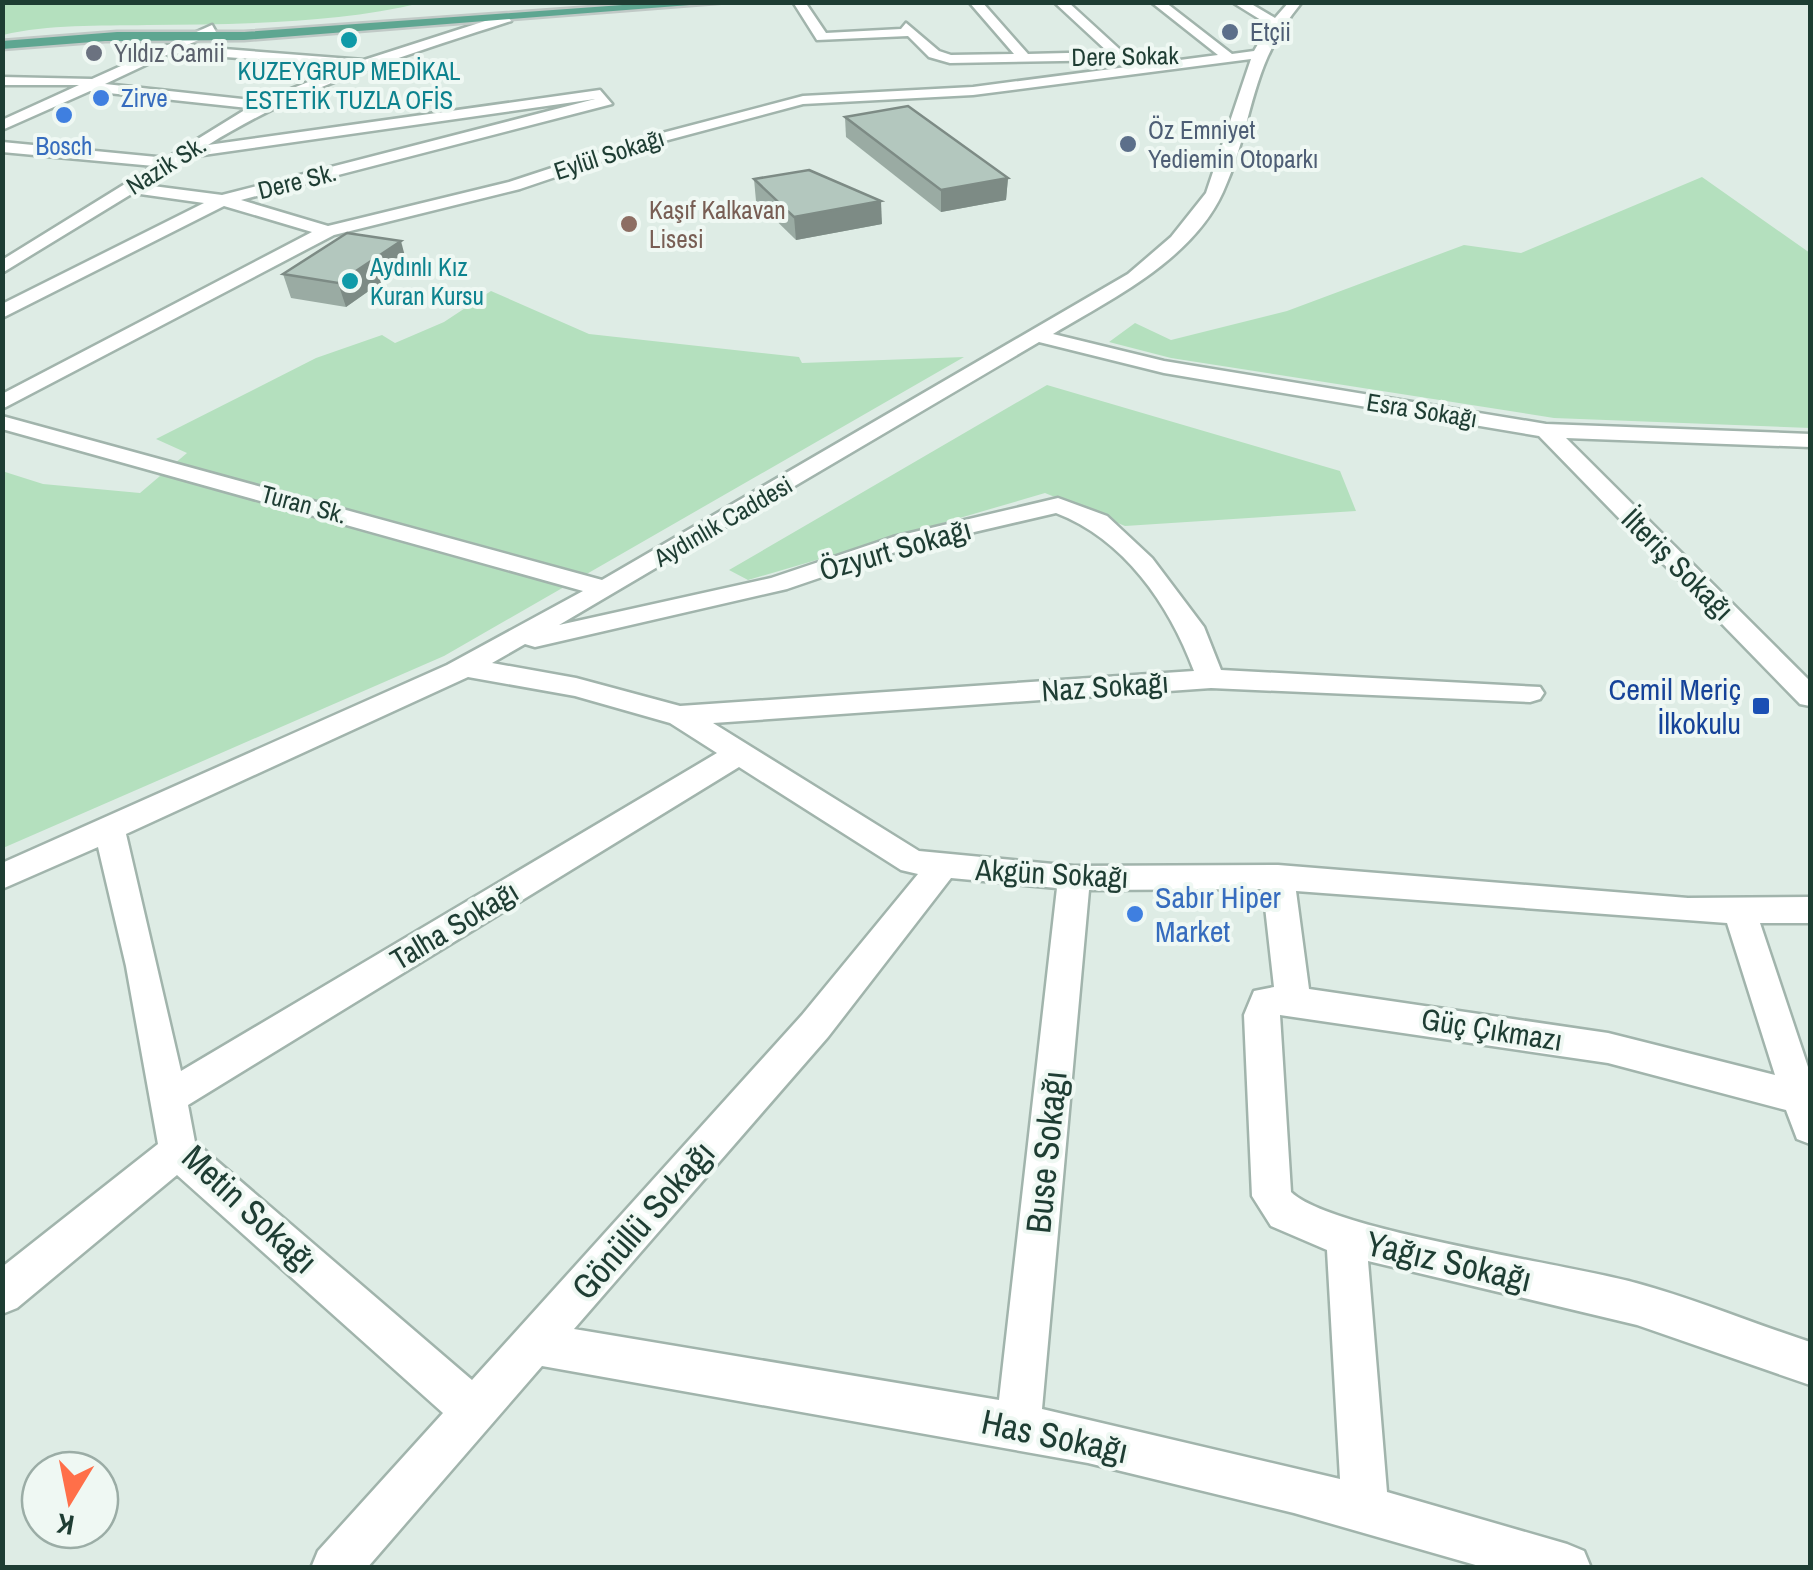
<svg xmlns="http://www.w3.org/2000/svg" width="1813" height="1570" font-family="'Archivo Narrow',sans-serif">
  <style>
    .green { fill: #b4e0be }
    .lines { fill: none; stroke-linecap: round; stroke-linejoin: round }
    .minor-casing { stroke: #a1b4ac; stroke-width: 5 }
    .major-casing { stroke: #c0c9c6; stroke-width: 5 }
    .minor { fill: #fff; fill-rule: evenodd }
    .major { fill: #5ea691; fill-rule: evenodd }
    .wall { fill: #9aaba3 }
    .shaded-wall { fill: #7d8b85 }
    .building { fill: #b3c7be; stroke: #7d8b85; stroke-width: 2.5 }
    .service-dot { fill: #5c6f8a; stroke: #eff8f3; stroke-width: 4 }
    .culture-dot { fill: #0f9aa8; stroke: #eff8f3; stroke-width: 4 }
    .worship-dot { fill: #6b7280; stroke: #eff8f3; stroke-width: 4 }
    .shop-dot { fill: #3f7fe0; stroke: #eff8f3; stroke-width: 4 }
    .education-dot { fill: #8d6e63; stroke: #eff8f3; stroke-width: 4 }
    .transit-dot { fill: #1a4fb4; stroke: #eff8f3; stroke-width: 4 }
    .labels { text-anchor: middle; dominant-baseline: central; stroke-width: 8; stroke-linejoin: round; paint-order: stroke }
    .far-service-label { font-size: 25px; fill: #4e5e75; stroke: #eff8f3; text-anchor: start }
    .far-worship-label { font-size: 25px; fill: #5b616d; stroke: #eff8f3; text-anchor: start }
    .far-street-label { font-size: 25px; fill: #1e3d33; stroke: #eff8f3 }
    .far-culture-label { font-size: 25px; fill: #0d838f; stroke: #eff8f3 }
    .far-shop-label { font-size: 25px; fill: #366cbe; stroke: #eff8f3; text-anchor: start }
    .far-education-label { font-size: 25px; fill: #785e54; stroke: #eff8f3; text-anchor: start }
    .street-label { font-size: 30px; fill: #1e3d33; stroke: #eff8f3 }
    .transit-label { font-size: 30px; fill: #164399; stroke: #eff8f3; text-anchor: end }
    .shop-label { font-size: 30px; fill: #366cbe; stroke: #eff8f3; text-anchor: start }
    .near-street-label { font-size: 35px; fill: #1e3d33; stroke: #eff8f3 }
  </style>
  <rect width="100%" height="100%" fill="#deece5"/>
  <g class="green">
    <path d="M2,3L3,2L421,3C333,24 237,24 147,25C99,26 49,24 3,35Z"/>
    <polygon points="1702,177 1810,253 1810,428 1554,418 1171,358 1109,342 1135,323 1171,340 1287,311 1464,245 1521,253"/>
    <polygon points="491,291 589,334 799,357 802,363 964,357 444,656 3,848 2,471 43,484 140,493 187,453 156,439 316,358 382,335 395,343 444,322"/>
    <polygon points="1047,385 1340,471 1356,511 1125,526 1045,493 748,580 729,570"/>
  </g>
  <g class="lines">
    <g class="minor-casing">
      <g id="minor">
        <polygon points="793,2 805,2 826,33 901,29 906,23 939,51 951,55 1014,54 969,2 982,2 1028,54 1108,52 1054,2 1068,2 1127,56 1120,60 950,63 929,57 908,36 817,40"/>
        <path d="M1151,2H1165L1232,54L1254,51L1269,25L1232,2H1248L1275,18L1289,2H1302C1247,68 1255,122 1223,192C1192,260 1113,298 1053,334L1164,361L1546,424L1810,434V447L1566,438L1810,681V706L1800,704L1539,436L1164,373L1039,342L559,625L771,578L893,537L1058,498L1107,516L1152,558L1204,627L1221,670L1540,687L1544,693L1540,699L1530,702L1211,688L713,723L919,851L1074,866L1278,865L1688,898L1810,897V923H1760L1810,1073V1144L1797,1139L1786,1110L1608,1063L1280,1015L1291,1192C1331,1231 1569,1264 1636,1283C1695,1299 1752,1323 1810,1342V1385L1637,1325L1368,1261L1387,1492L1567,1544L1584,1551L1591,1568H1486L1294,1513L1088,1463L542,1366L367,1568H311L318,1551L443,1413L177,1175L17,1308L2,1314V1267L158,1144L126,966L98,847L2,889V863L447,665L583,591L2,429V416L602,580L1128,274L1171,237L1206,193L1251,59L973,95L803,104L653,144L520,189L334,235L2,409V394L312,232L224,206L2,318V304L204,203L133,193L2,273V260L154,166L2,152V142L167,158L248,108L90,91L2,130V120L79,85H2V77L92,79L212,25L216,32L185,46L364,60L507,14L511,21C404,56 304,85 208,145L600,90L612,104L241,200L328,226L509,182L643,138L803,96L973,87L1218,55ZM171,53L348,66L261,101L105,84ZM595,99L222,195L145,185L189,157ZM1056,513C1124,539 1169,604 1194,671L680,706L576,678L492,663L525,644L535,647L787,589L910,547ZM468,677L575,696L670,723L717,753L181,1071L126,834ZM739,767L901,870L918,874L802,1015L472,1380L195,1142L188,1105ZM951,878L1057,888L999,1400L574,1329L828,1037ZM1263,889L1274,987L1254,991L1244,1015L1252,1196L1271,1226L1327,1250L1340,1479L1042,1409L1089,890ZM1296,891L1727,923L1775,1075L1608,1033L1309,989Z"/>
      </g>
    </g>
    <g class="major-casing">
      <polygon id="major" points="664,2 728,2 244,40 105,41 2,49 2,41 117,32 244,32"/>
    </g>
    <use href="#minor" class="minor"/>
    <use href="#major" class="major"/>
  </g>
  <g class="wall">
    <polygon points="845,117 1008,178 1006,200 941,212 846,137"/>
    <polygon points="754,179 882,224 796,240 756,201"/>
    <polygon points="407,264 346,307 291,298 283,274"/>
  </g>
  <g class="shaded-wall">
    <polygon points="1008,178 1006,200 941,212 941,190"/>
    <polygon points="881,201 882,224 796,240 794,217"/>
    <polygon points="401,241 407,264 346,307 338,283"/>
  </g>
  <g class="building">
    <polygon points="908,106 1008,178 941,190 845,117"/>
    <polygon points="809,170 881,201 794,217 754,179"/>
    <polygon points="347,233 401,241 338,283 283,274"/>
  </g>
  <g class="service-dot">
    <circle cx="1230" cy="32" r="10"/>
    <circle cx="1128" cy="144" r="10"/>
  </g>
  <g class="culture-dot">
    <circle cx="349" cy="40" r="10"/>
    <circle cx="350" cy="281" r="10"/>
  </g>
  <circle class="worship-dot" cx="94" cy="53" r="10"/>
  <g class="shop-dot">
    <circle cx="101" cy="98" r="10"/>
    <circle cx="64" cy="115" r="10"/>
    <circle cx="1135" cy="914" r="10"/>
  </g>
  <circle class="education-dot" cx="629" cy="224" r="10"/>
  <rect class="transit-dot" x="1751" y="696" width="20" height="20" rx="5"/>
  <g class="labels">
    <g class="far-service-label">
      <text x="1250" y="32">Etçii</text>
      <text x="1148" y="130">Öz Emniyet<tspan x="1148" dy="29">Yediemin Otoparkı</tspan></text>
    </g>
    <g class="far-worship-label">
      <text x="114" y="53">Yıldız Camii</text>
    </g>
    <g class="far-street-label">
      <text transform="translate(1125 56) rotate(-1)">Dere Sokak</text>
      <text transform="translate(609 154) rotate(-18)">Eylül Sokağı</text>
      <text transform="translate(166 165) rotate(-32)">Nazik Sk.</text>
      <text transform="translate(297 181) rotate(-14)">Dere Sk.</text>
      <text transform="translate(1422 410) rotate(9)">Esra Sokağı</text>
      <text transform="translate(304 504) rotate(15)">Turan Sk.</text>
      <text transform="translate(723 521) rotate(-30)">Aydınlık Caddesi</text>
    </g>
    <g class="far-culture-label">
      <text x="349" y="71">KUZEYGRUP MEDİKAL<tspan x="349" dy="29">ESTETİK TUZLA OFİS</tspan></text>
      <text x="370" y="267" text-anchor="start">Aydınlı Kız<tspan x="370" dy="29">Kuran Kursu</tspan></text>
    </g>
    <g class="far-shop-label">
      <text x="121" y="98">Zirve</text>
      <text x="64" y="146" text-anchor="middle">Bosch</text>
    </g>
    <g class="far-education-label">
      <text x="649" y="210">Kaşıf Kalkavan<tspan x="649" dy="29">Lisesi</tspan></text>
    </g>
    <g class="street-label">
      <text transform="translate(895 549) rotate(-16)">Özyurt Sokağı</text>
      <text transform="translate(1678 564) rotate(45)">İlteriş Sokağı</text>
      <text transform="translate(1105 686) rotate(-4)">Naz Sokağı</text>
      <text transform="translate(1052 873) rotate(3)">Akgün Sokağı</text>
      <text transform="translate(454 925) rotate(-31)">Talha Sokağı</text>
      <text transform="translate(1492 1029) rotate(9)">Güç Çıkmazı</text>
    </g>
    <g class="transit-label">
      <text x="1741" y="689">Cemil Meriç<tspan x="1741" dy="34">İlkokulu</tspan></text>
    </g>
    <g class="shop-label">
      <text x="1155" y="897">Sabır Hiper<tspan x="1155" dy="34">Market</tspan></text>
    </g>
    <g class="near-street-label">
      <text transform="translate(1046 1152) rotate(-84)">Buse Sokağı</text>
      <text transform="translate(250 1209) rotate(43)">Metin Sokağı</text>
      <text transform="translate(643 1220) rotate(-49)">Gönüllü Sokağı</text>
      <text transform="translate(1449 1261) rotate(13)">Yağız Sokağı</text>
      <text transform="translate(1055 1436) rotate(12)">Has Sokağı</text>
    </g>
  </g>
  <rect width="1813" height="1570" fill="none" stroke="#1e3d33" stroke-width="10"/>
  <g transform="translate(70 1500) rotate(190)"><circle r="48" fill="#eff8f3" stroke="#9bada6" stroke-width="2.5"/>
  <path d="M0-8L18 38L0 25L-18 38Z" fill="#ff6f49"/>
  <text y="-15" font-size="28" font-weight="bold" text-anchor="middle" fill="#1e3d33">K</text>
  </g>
</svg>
